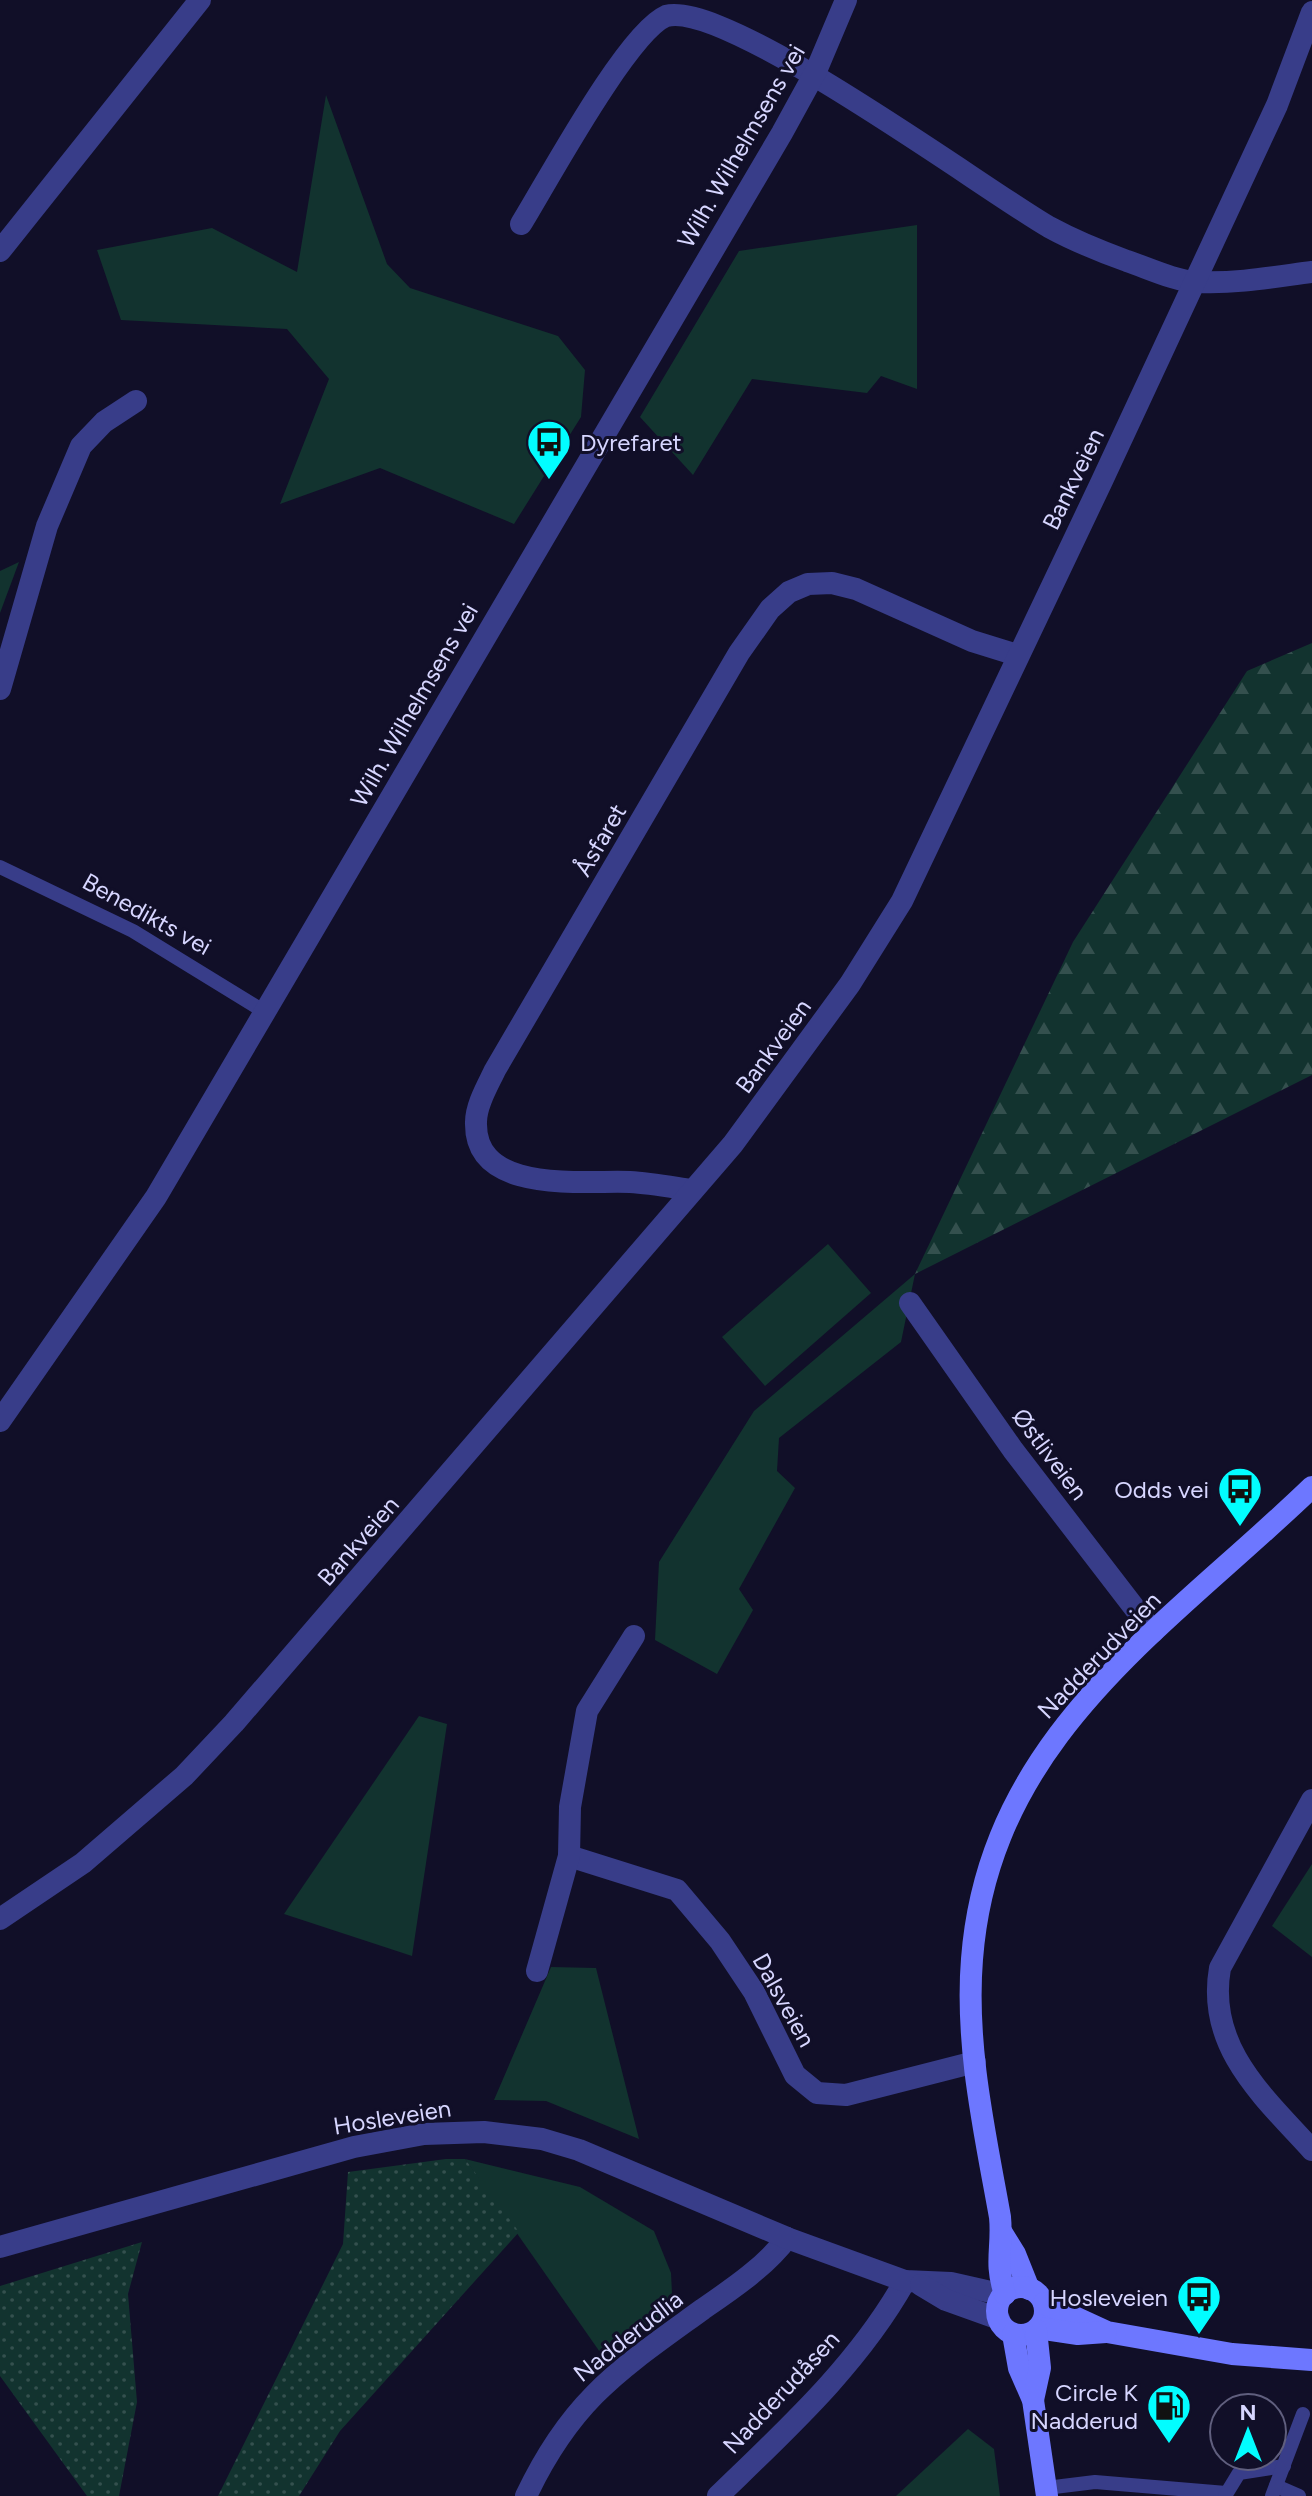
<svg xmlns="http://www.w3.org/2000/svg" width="1312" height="2496" font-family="Figtree,sans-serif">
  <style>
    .grass { fill: #12332f }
    .forest { fill: url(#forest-firs) }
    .park { fill: url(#park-dots) }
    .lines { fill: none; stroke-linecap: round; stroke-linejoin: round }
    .service { stroke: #383d89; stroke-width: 14 }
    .minor { stroke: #383d89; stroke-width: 22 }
    .tertiary { stroke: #383d89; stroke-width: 22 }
    .secondary { stroke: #6d77ff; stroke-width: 22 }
    .labels { text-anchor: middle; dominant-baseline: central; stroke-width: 6; stroke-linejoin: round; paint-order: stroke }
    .street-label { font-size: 24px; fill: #d7d6ff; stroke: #110f28 }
    .poi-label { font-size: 24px; fill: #d7d6ff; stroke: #110f28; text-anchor: end }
  </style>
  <defs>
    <pattern id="forest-firs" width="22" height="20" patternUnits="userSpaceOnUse" patternTransform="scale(2)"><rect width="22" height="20" fill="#12332f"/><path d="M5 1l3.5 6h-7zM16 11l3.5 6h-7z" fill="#34504e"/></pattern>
    <pattern id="park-dots" width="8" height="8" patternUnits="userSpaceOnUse" patternTransform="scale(2)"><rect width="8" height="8" fill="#12332f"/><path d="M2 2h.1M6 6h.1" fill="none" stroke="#34504e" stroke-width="1.8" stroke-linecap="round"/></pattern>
  </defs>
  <rect width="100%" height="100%" fill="#110f28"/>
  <g class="grass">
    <polygon points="326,95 387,264 410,288 558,336 585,370 581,417 514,524 380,468 280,504 329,379 287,329 121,320 97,250 212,228 297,272"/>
    <polygon points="917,225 917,389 881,376 867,393 752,379 693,475 640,417 739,251"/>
    <polygon points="19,562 0,613 0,571"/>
    <polygon points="828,1244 871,1293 765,1386 722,1337"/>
    <polygon points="915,1274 901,1342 779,1438 777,1471 795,1488 739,1589 753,1610 717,1674 655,1640 659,1562 754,1411"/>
    <polygon points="419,1716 447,1724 412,1956 284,1914"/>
    <polygon points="1312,1864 1312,1957 1272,1926"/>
    <polygon points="551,1967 596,1968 639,2139 546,2101 494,2100"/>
    <polygon points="465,2159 580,2187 654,2231 671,2273 673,2314 602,2355"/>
    <polygon points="968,2429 994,2449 1000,2496 896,2496"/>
  </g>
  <polygon class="forest" points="1312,643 1312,1075 915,1274 1073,942 1247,671"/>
  <g class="park">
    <polygon points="446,2159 465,2159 519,2232 340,2431 299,2496 218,2496 343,2244 348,2172"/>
    <polygon points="142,2242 128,2294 137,2402 119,2496 87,2496 0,2376 0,2286"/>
  </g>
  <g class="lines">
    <g class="service">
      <polyline points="0,867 133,931 265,1012"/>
      <polyline points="1276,2486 1299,2496"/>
      <polyline points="1046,2488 1095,2482 1226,2493"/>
      <polyline points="1225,2496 1239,2473 1284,2466"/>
      <polyline points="1272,2496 1303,2414"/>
    </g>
    <g class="minor">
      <path d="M521,224C547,182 627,33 666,16C728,0 986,191 1049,227C1073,240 1102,252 1127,261C1148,268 1175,281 1197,282C1235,284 1274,277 1312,272"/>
      <polyline points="0,251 200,0"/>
      <polyline points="0,689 47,526 81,446 104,422 136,401"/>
      <path d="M691,1190C671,1187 650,1183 630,1182C583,1180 474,1195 476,1122C476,1105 488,1085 495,1070L739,653L770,609L789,592L808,584L832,583L856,589L972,641L1017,655"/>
      <polyline points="910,1303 1013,1450 1153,1632"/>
      <path d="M1312,1800L1220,1968C1206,2047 1263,2096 1312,2150"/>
      <polyline points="569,1856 677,1890 720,1941 754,1992 795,2075 817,2093 846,2095 975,2062"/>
      <polyline points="0,1919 83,1863 184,1776 234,1723 733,1144 850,984 902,901 1101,483 1277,105 1312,12"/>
      <polyline points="537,1971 569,1856 570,1807 587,1711 634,1636"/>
      <path d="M526,2496C572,2399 619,2370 703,2309C732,2289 765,2267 787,2238"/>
      <path d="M718,2496C786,2430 858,2365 905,2281"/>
    </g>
    <g class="tertiary">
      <polyline points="0,1421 156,1197 782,133 816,71 846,0"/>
      <polyline points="0,2247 354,2147 424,2134 484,2132 542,2139 579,2150 787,2238 905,2281 951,2283 1004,2295"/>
      <polyline points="921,2285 946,2300 999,2319"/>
    </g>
    <g class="secondary">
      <polyline points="1002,2233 1015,2254 1029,2289"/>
      <circle cx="1021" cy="2311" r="24"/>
      <path d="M1005,2294C994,2262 1003,2247 1000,2217C985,2133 965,2046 972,1959C989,1736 1166,1628 1312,1487"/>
      <polyline points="1044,2303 1107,2332 1232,2354 1312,2360"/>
      <polyline points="1038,2328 1078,2334 1106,2332"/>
      <polyline points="1013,2334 1019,2368 1033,2400 1047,2496"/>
      <polyline points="1033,2400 1040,2368 1036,2330"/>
    </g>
  </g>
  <defs>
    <g id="bus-pin" transform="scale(2.3)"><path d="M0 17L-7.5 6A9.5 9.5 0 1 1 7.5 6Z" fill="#02fdff" stroke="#110f28"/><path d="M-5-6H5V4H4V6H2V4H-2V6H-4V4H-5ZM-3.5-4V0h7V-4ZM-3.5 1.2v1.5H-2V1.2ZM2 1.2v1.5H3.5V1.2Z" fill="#111"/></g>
    <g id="fuel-pin" transform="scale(2.3)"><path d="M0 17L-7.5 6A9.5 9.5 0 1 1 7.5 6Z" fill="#02fdff" stroke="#110f28"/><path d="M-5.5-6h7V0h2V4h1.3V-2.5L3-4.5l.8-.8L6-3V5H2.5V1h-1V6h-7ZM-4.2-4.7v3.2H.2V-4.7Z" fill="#111"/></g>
  </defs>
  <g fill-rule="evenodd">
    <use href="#bus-pin" x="549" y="442"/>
    <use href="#bus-pin" x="1240" y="1489"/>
    <use href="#bus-pin" x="1199" y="2297"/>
    <use href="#fuel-pin" x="1169" y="2406"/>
  </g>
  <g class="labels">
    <g class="street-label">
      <text transform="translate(741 146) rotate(-60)">Wilh. Wilhelmsens vei</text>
      <text transform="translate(1073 479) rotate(-64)">Bankveien</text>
      <text transform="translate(414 705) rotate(-60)">Wilh. Wilhelmsens vei</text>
      <text transform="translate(600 840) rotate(-60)">Åsfaret</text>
      <text transform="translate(147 914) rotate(29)">Benedikts vei</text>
      <text transform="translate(773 1046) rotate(-54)">Bankveien</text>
      <text transform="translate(1050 1454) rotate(53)">Østliveien</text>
      <text transform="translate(358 1541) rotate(-49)">Bankveien</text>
      <text transform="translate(1099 1655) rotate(-46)">Nadderudveien</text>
      <text transform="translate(784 2000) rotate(61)">Dalsveien</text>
      <text transform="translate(392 2117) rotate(-9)">Hosleveien</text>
      <text transform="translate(628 2336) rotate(-38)">Nadderudlia</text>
      <text transform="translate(781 2392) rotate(-47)">Nadderudåsen</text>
    </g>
    <g class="poi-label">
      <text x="580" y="442" text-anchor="start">Dyrefaret</text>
      <text x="1209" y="1489">Odds vei</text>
      <text x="1168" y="2297">Hosleveien</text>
      <text x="1138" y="2392">Circle K<tspan x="1138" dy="28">Nadderud</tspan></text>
    </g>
  </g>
  <g transform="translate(1248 2432)"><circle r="38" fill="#110f28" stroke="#605f7e" stroke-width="2"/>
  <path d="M0-6L14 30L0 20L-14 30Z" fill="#02fdff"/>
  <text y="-12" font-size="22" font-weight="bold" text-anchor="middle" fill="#d7d6ff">N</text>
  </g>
</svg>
